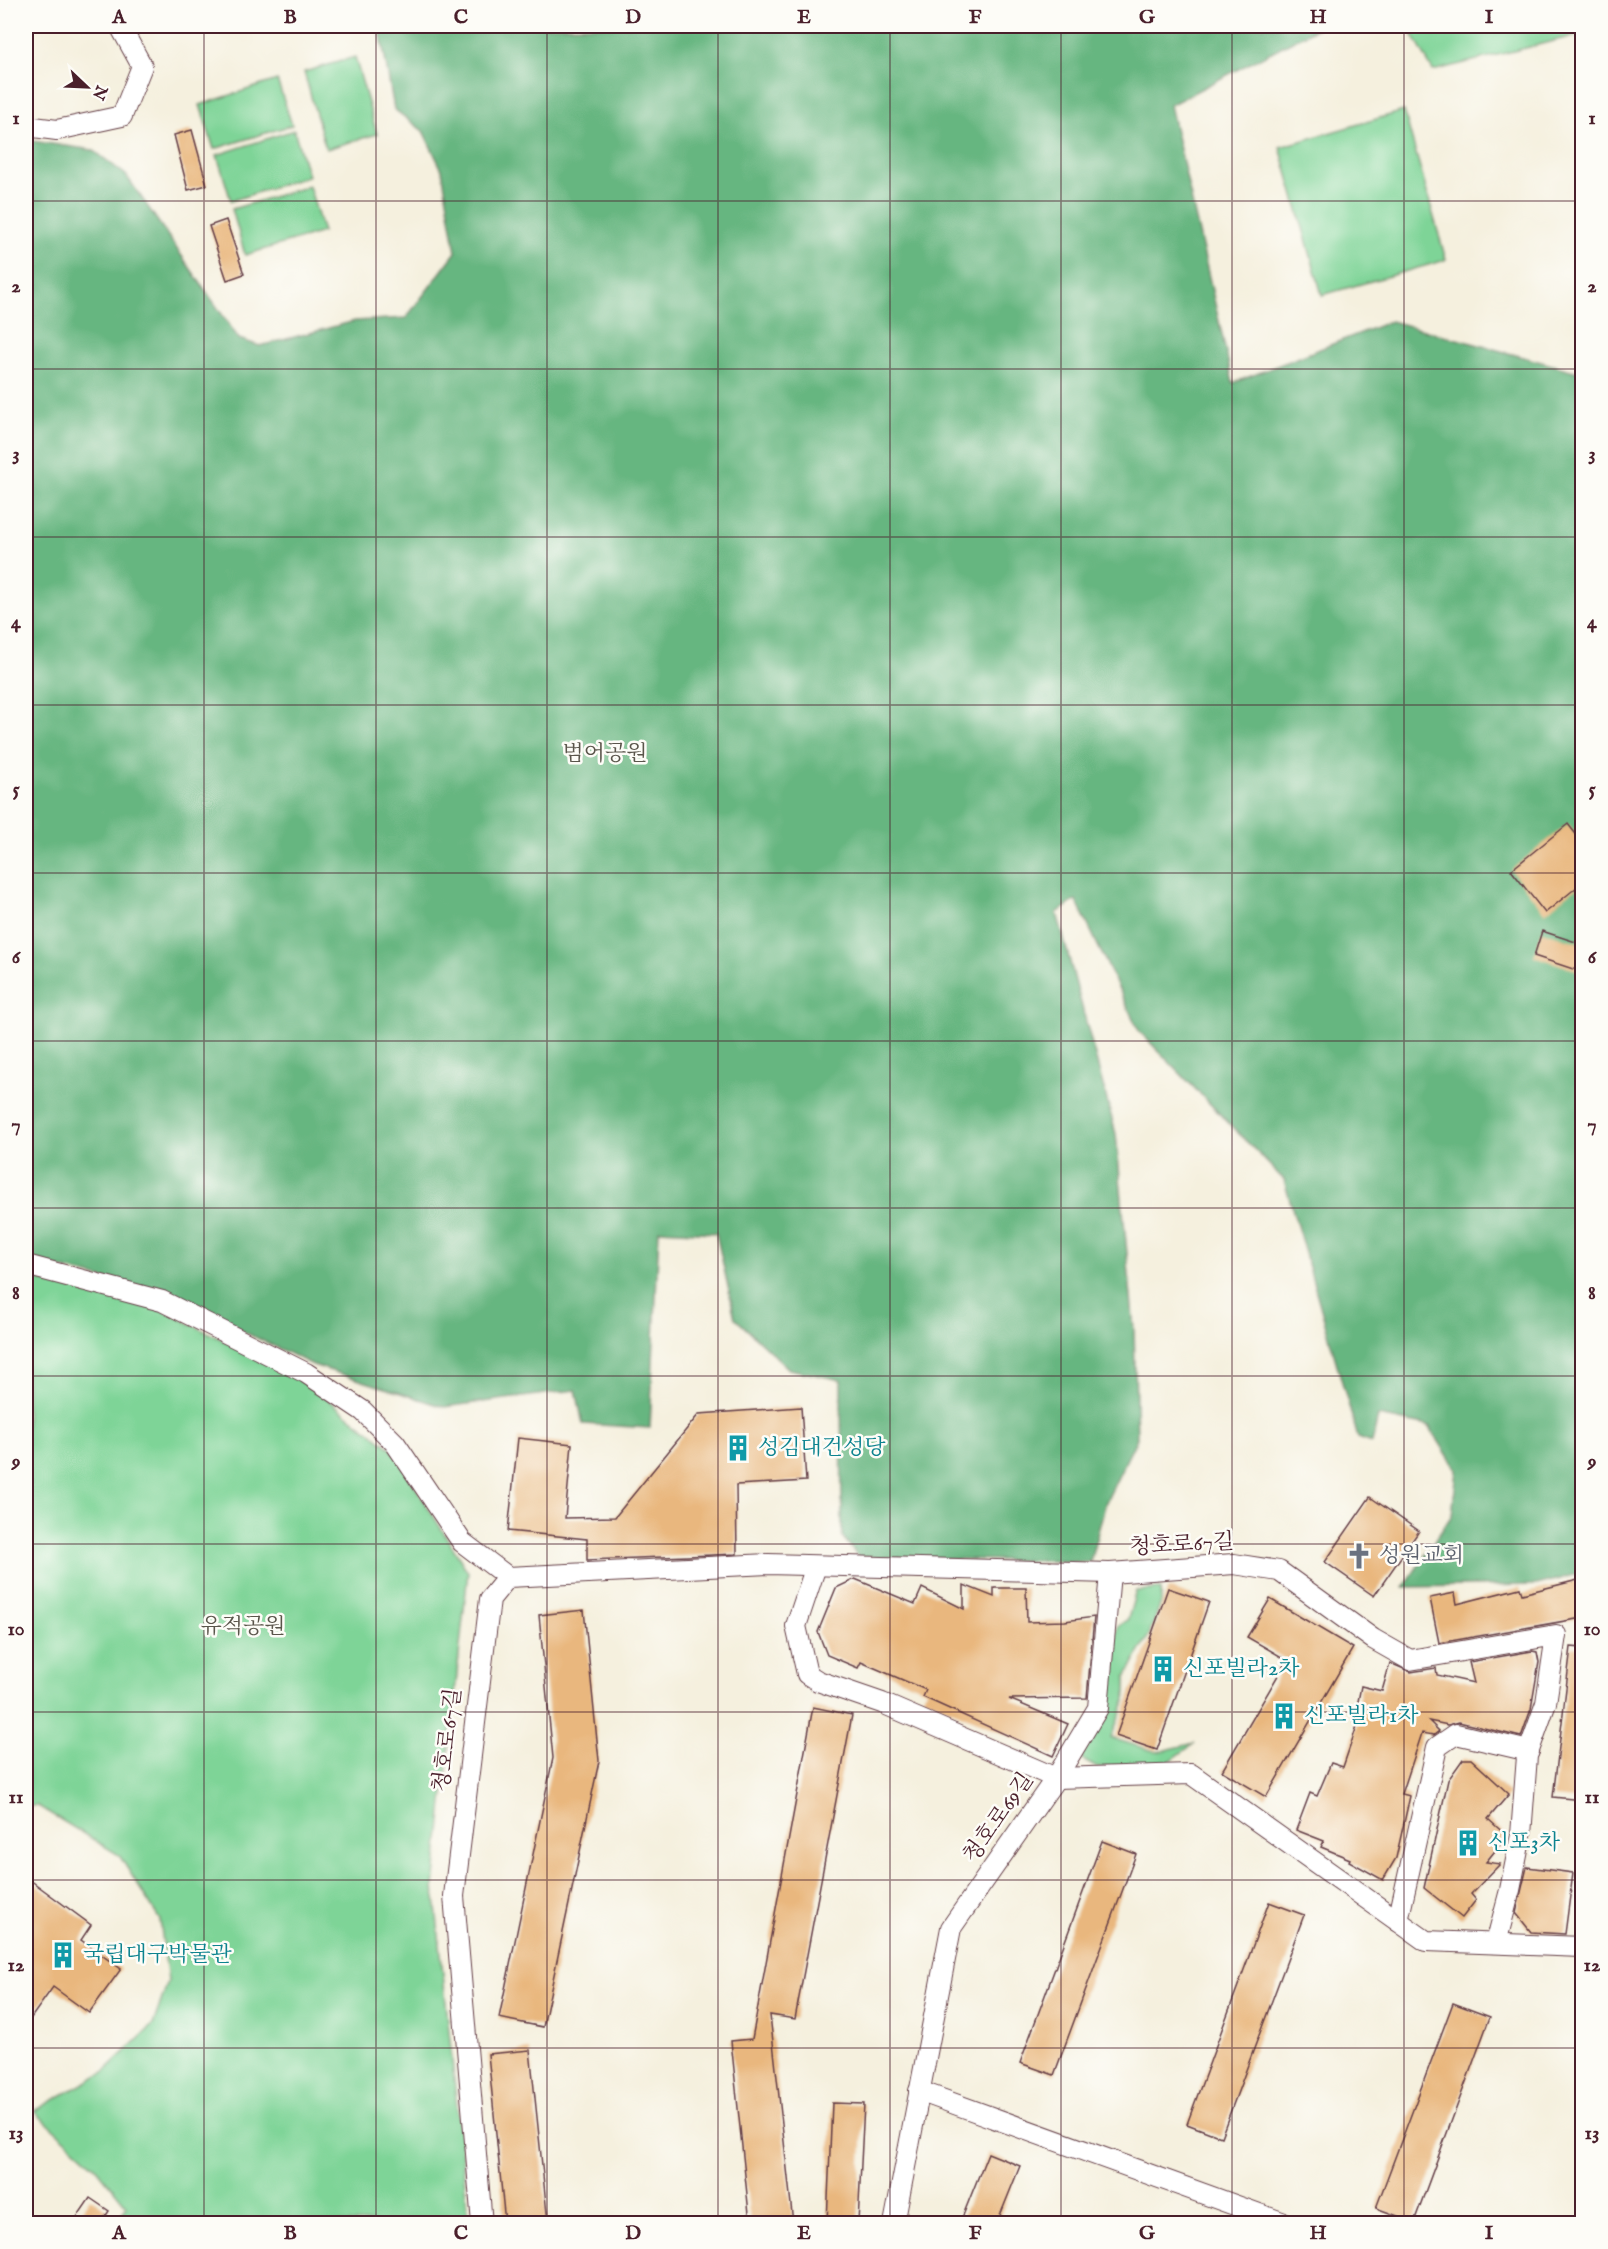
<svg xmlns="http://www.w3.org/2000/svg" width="1608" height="2249" font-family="'IM FELL English','Noto Serif KR',serif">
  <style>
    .green { fill: #7ed497; stroke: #647a61; stroke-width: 1.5 }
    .forest { fill: #66b680; stroke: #586a56; stroke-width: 1.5 }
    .building { fill: #e9b77e }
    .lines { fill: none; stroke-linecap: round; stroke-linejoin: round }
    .street-casing { stroke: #643e46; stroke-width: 22 }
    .street { stroke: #fff; stroke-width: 20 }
    .grid { fill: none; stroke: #4a1f2b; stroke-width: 1.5; stroke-opacity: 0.55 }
    .labels { text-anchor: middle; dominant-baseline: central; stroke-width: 5; stroke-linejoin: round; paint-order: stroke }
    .park-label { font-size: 22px; fill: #5a554b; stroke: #fdfcf7 }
    .culture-label { font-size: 22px; fill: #0d838f; stroke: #fdfcf7; text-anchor: start }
    .street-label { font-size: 22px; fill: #4a1f2b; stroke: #fdfcf7 }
    .worship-label { font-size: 22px; fill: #5b616d; stroke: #fdfcf7; text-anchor: start }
    .neatline { fill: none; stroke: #4a1f2b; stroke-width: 2 }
    .grid-label { font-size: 20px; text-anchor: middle; font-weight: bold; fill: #4a1f2b }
  </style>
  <rect width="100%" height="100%" fill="#fdfcf7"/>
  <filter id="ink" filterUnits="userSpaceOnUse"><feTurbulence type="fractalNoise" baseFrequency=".0167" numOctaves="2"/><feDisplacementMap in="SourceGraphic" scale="12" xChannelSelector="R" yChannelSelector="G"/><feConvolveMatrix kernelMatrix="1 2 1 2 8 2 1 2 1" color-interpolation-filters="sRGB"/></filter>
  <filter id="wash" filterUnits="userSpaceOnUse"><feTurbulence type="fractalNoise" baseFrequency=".008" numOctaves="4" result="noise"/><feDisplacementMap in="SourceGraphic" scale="24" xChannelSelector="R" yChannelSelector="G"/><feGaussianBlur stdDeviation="1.35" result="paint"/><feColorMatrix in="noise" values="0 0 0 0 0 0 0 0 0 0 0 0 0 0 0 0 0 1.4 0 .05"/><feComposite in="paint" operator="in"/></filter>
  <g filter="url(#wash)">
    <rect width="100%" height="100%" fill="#f5f0de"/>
    <g class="green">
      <polygon points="1408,26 1582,26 1582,34 1433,71"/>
      <polygon points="355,57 377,134 326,149 304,72"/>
      <polygon points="277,80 292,125 214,149 200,105"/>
      <polygon points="1404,111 1446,260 1322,295 1280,147"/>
      <polygon points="294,130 308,176 231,201 217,155"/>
      <polygon points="309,186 323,232 245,255 232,209"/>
      <polygon points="26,1277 161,1309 301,1379 392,1449 468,1572 434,1887 469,2223 116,2223 127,2206 95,2166 34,2111 104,2072 153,2025 168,1981 160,1920 119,1855 38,1806 26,1806"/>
      <polygon points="1161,1589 1161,1602 1149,1635 1126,1677 1126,1699 1111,1738 1157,1752 1195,1743 1167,1763 1097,1768 1079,1758 1107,1716 1117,1627 1128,1619 1136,1591"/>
    </g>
    <polygon class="forest" points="385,26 1321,26 1170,105 1233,383 1391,321 1582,373 1582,1573 1537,1585 1404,1587 1452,1515 1457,1470 1429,1426 1378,1416 1372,1443 1358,1438 1284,1180 1139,1031 1076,900 1057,913 1116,1134 1134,1329 1137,1438 1106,1502 1090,1562 858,1557 842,1536 841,1380 789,1369 735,1318 716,1233 659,1230 650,1428 583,1424 576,1390 444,1407 313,1365 163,1293 26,1260 26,140 93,150 126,175 239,339 260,346 355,321 406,318 456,252 442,170 423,131 394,109 380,30"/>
    <g id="blocks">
      <g class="building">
        <polygon points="192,130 207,185 188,190 174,135"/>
        <polygon points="226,220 244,274 227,280 209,226"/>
        <polygon points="1568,824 1582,842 1582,883 1545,913 1511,870"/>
        <polygon points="1542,931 1582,944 1582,972 1534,956"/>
        <polygon points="801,1407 806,1481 736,1485 737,1554 587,1560 587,1539 508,1531 518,1438 572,1444 565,1518 615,1517 699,1414"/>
        <polygon points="1370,1497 1419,1531 1374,1596 1325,1562"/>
        <polygon points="855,1579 915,1604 922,1588 964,1609 964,1585 994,1597 994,1588 1026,1588 1027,1622 1065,1621 1094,1617 1087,1698 1009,1699 1068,1724 1053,1756 923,1697 926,1690 861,1662 858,1668 827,1655 818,1632 836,1588"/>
        <polygon points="1582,1579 1582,1618 1439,1643 1430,1598 1455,1593 1457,1604 1520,1588 1522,1594"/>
        <polygon points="1168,1588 1209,1602 1157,1750 1116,1736"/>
        <polygon points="1270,1599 1353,1648 1266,1797 1222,1771 1287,1660 1247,1637"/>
        <polygon points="584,1610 599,1761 543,2027 499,2018 553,1758 539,1615"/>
        <polygon points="1571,1647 1582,1648 1582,1800 1553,1797"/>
        <polygon points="1532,1651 1537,1652 1539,1662 1531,1709 1521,1737 1459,1722 1448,1725 1429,1721 1439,1731 1434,1735 1422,1733 1402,1794 1410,1796 1396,1858 1383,1880 1349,1861 1350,1859 1321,1847 1324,1841 1296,1830 1310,1793 1317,1796 1331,1763 1343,1767 1358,1723 1354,1722 1361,1686 1382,1691 1390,1663 1411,1672 1436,1668 1437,1675 1474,1683 1469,1662"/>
        <polygon points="813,1707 852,1715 795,2019 770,2015 793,2223 750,2223 731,2041 752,2039"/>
        <polygon points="1463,1759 1471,1759 1509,1794 1488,1819 1507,1836 1486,1862 1500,1864 1471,1894 1476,1900 1462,1918 1424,1888 1448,1780"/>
        <polygon points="1102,1841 1136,1854 1054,2075 1020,2063"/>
        <polygon points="1527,1867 1573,1873 1565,1934 1531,1932 1516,1913"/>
        <polygon points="26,1877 91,1925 81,1940 121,1969 89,2013 53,1987 26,2025"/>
        <polygon points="1269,1902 1304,1915 1221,2137 1187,2124"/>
        <polygon points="1453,2003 1490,2017 1414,2222 1376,2208"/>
        <polygon points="530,2050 548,2223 505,2223 488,2054"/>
        <polygon points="832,2103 864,2104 858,2223 827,2223"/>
        <polygon points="988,2153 1020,2166 997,2223 960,2223"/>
        <polygon points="90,2198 109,2211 101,2223 73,2223"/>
      </g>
    </g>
  </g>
  <g filter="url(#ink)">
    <use href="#blocks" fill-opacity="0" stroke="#643e46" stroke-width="1.5"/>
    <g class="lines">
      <g class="street-casing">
        <g id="street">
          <polyline points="26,126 57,130 122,116 142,66 120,26"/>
          <polyline points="26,1265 162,1301 306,1373 363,1411 395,1443 462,1542 508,1577"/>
          <polyline points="816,1566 796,1626 807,1674 818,1681 882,1703 1056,1778 1191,1774 1426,1941 1582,1947"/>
          <polyline points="1398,1921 1437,1747 1456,1734 1529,1751"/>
          <polyline points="919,2091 1287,2224"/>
          <polyline points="482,2224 454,1896 490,1599 508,1577 768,1564 1110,1573 1234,1564 1279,1571 1373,1639 1410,1660 1556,1635 1546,1703 1527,1756 1521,1835 1510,1890 1496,1943"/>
          <polyline points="894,2224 951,1928 1056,1778 1098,1708 1110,1573"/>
        </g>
      </g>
      <use href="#street" class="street"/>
    </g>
  </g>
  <path class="grid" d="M204,26V2224M376,26V2224M547,26V2224M718,26V2224M890,26V2224M1061,26V2224M1232,26V2224M1404,26V2224M26,201H1582M26,369H1582M26,537H1582M26,705H1582M26,873H1582M26,1041H1582M26,1208H1582M26,1376H1582M26,1544H1582M26,1712H1582M26,1880H1582M26,2048H1582"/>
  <defs>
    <g id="building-bare" transform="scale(2.07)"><path d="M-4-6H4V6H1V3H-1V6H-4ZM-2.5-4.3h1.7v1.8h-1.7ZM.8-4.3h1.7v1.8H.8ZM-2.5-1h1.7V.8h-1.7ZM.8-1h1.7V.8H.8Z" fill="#0f9aa8" stroke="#fdfcf7" stroke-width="2.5" paint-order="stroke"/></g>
    <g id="church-bare" transform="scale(2.07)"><path d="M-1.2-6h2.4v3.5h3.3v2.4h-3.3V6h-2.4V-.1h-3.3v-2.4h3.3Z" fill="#6b7280" stroke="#fdfcf7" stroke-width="2.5" paint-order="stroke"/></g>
  </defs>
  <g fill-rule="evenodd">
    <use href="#building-bare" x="738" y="1448"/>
    <use href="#church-bare" x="1359" y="1556"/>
    <use href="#building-bare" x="1163" y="1669"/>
    <use href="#building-bare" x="1284" y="1716"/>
    <use href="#building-bare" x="1468" y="1843"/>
    <use href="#building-bare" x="63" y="1955"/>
  </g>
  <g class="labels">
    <g class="park-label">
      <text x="605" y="754">범어공원</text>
      <text x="243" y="1627">유적공원</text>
    </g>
    <g class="culture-label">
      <text x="758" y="1448">성김대건성당</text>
      <text x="1183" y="1669">신포빌라2차</text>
      <text x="1304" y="1716">신포빌라1차</text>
      <text x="1488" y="1843">신포3차</text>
      <text x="83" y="1955">국립대구박물관</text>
    </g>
    <g class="street-label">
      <text transform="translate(1182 1545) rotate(-3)">청호로67길</text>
      <text transform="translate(448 1740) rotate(-83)">청호로67길</text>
      <text transform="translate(999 1818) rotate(-55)">청호로69길</text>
    </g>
    <g class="worship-label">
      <text x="1379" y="1556">성원교회</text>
    </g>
  </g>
  <rect width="1608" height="2249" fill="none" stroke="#fdfcf7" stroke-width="66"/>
  <g transform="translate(87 87) rotate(113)" stroke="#fdfcf7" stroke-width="4.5" paint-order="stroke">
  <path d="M0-4.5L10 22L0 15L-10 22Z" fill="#4a1f2b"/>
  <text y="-9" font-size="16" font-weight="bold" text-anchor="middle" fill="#4a1f2b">N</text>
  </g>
  <rect x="33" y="33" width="1542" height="2183" class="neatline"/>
  <g class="grid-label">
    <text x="119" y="23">A</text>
    <text x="290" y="23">B</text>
    <text x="461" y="23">C</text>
    <text x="633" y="23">D</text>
    <text x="804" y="23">E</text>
    <text x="975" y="23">F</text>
    <text x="1147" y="23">G</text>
    <text x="1318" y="23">H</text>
    <text x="1489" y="23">I</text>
    <text x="16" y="124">1</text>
    <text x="1592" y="124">1</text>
    <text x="16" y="292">2</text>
    <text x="1592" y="292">2</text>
    <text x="16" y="460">3</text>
    <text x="1592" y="460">3</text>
    <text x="16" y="628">4</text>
    <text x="1592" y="628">4</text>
    <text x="16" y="795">5</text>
    <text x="1592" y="795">5</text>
    <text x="16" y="963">6</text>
    <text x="1592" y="963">6</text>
    <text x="16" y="1131">7</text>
    <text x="1592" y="1131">7</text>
    <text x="16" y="1299">8</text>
    <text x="1592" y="1299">8</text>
    <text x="16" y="1467">9</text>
    <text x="1592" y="1467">9</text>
    <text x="16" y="1635">10</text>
    <text x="1592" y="1635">10</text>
    <text x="16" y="1803">11</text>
    <text x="1592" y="1803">11</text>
    <text x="16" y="1971">12</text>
    <text x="1592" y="1971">12</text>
    <text x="16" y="2139">13</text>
    <text x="1592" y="2139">13</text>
    <text x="119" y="2239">A</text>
    <text x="290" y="2239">B</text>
    <text x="461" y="2239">C</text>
    <text x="633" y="2239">D</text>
    <text x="804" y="2239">E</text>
    <text x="975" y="2239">F</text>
    <text x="1147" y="2239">G</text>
    <text x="1318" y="2239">H</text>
    <text x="1489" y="2239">I</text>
  </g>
</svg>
